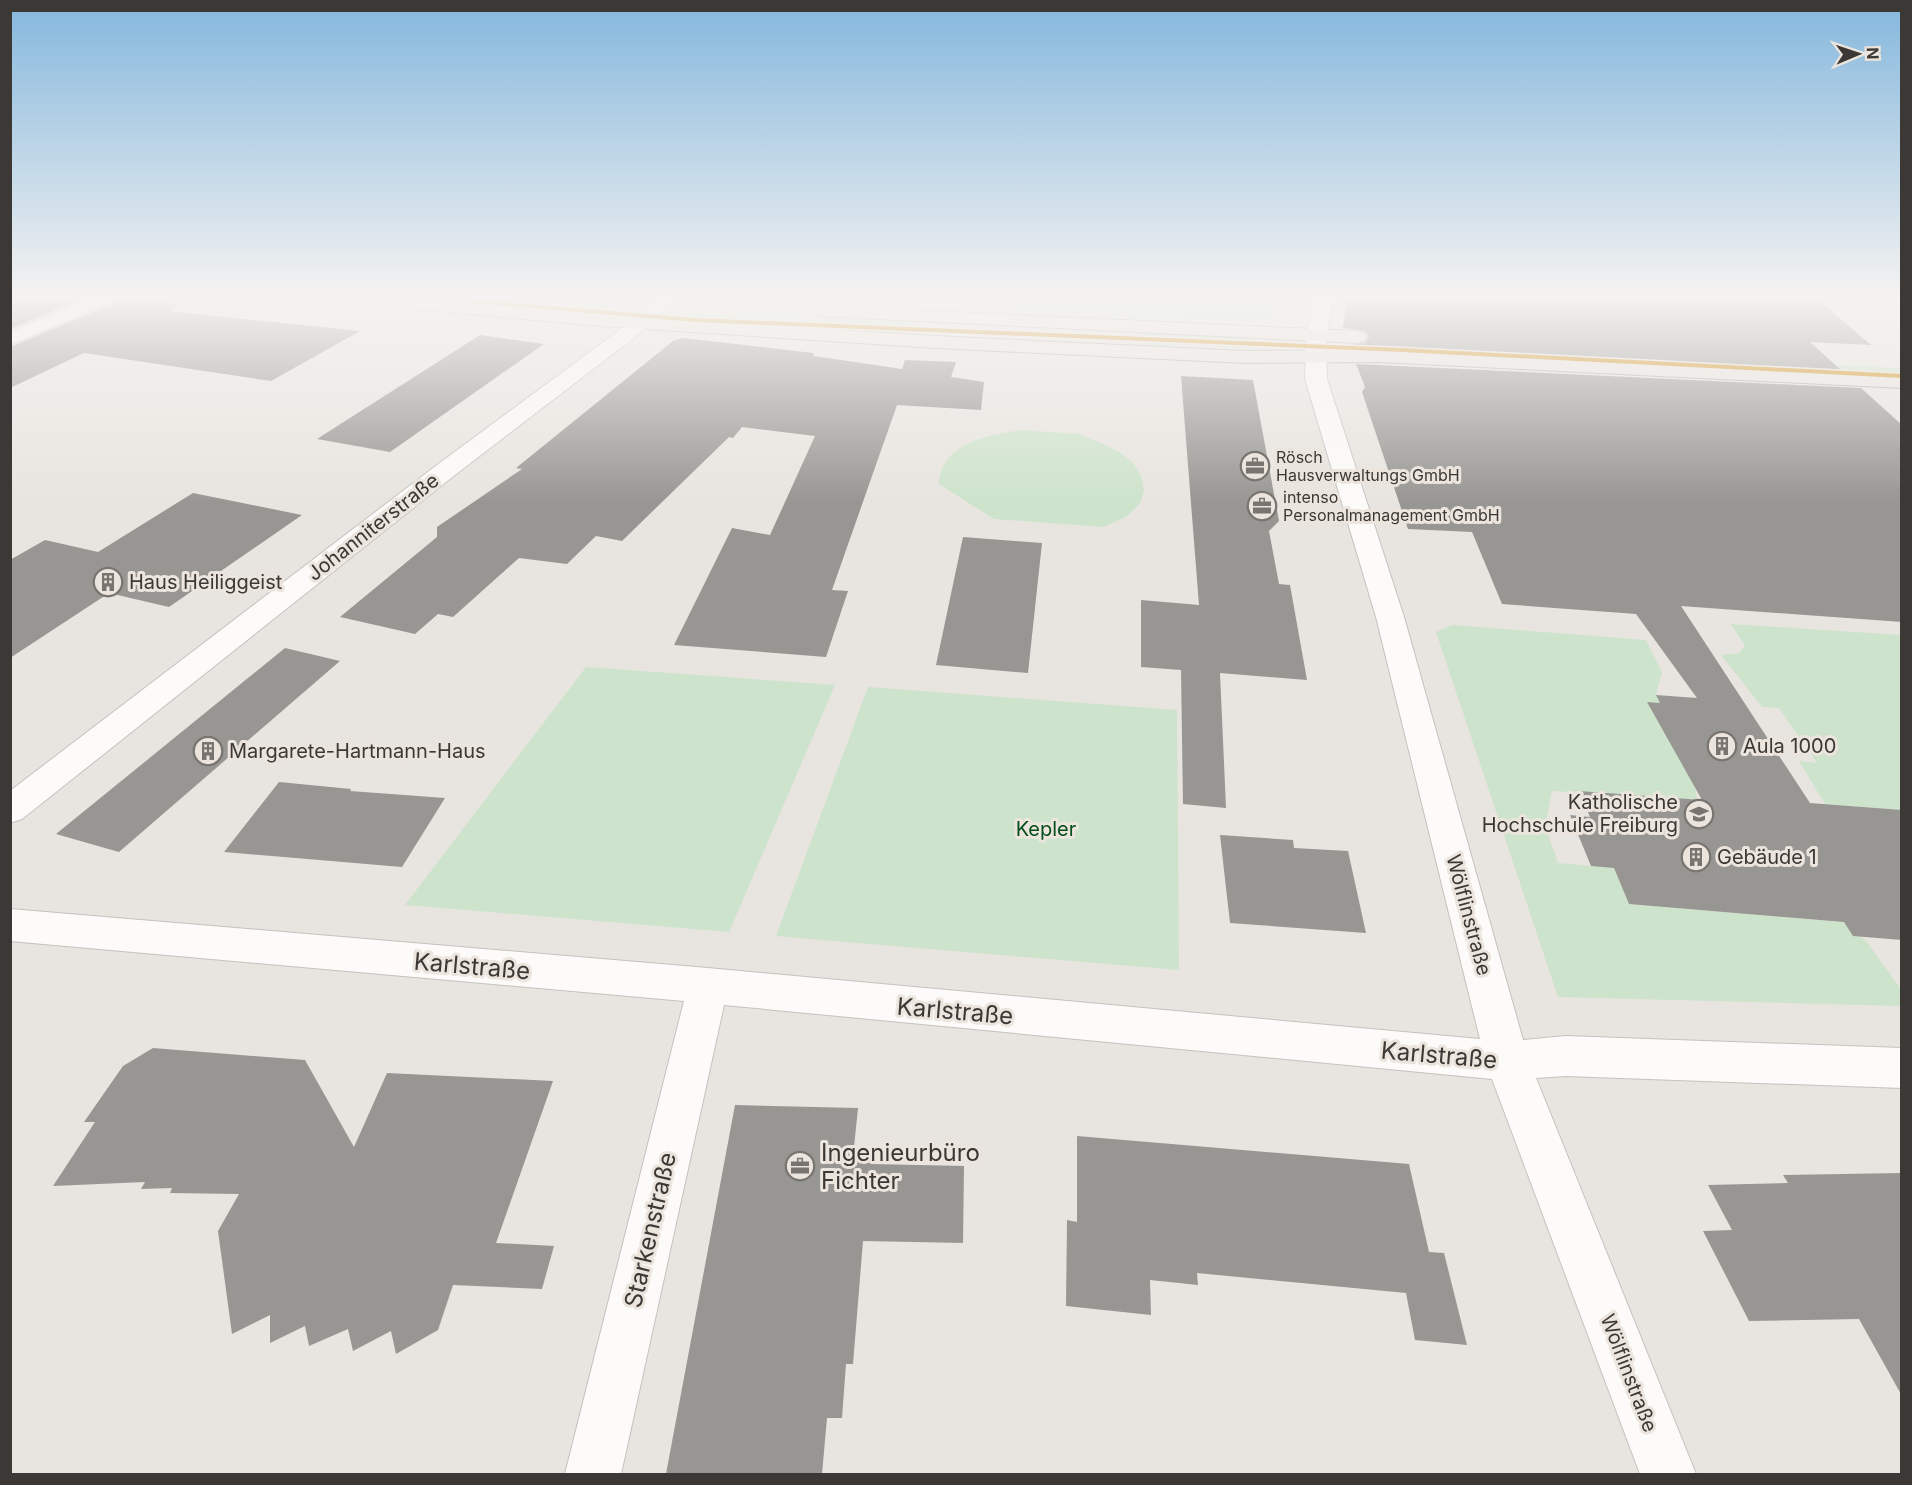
<svg xmlns="http://www.w3.org/2000/svg" width="1912" height="1485" font-family="Inter,sans-serif">
  <style>
    .green { fill: #cde3cb }
    .building { fill: #989692 }
    .lines { fill: none; stroke-linecap: round; stroke-linejoin: round }
    .street-casing { stroke: #c4c2be; stroke-width: 2 }
    .primary-casing { stroke: #afa39c; stroke-width: 2 }
    .street { fill: #fcfbfa; fill-rule: evenodd }
    .primary { fill: #eae3df; fill-rule: evenodd }
    .tram-1-casing { stroke: #ece5dd; stroke-width: 7 }
    .tram-1 { stroke: #d08a0b; stroke-width: 4 }
    .labels { text-anchor: middle; dominant-baseline: central; stroke-width: 6; stroke-linejoin: round; paint-order: stroke }
    .far-poi-label { font-size: 16px; fill: #3b3835; stroke: #ece5dd; text-anchor: start }
    .street-label { font-size: 20px; fill: #3b3835; stroke: #ece5dd }
    .poi-label { font-size: 20px; fill: #3b3835; stroke: #ece5dd; text-anchor: start }
    .park-label { font-size: 20px; fill: #034e19; stroke: #ece5dd }
    .near-street-label { font-size: 24px; fill: #3b3835; stroke: #ece5dd }
    .near-poi-label { font-size: 24px; fill: #3b3835; stroke: #ece5dd; text-anchor: start }
  </style>
  <rect width="100%" height="100%" fill="#e8e5e0"/>
  <g class="green">
    <polygon points="379,296 487,296 606,306 595,316"/>
    <polygon points="880,296 1279,296 1269,323 872,305"/>
    <polygon points="693,312 851,320 902,319 896,336 685,322"/>
    <polygon points="1143,329 1251,335 1255,348 1183,345 1145,347"/>
    <polygon points="1382,342 1901,368 1901,379 1386,353"/>
    <path d="M1019,430L1079,434L1106,445L1121,453L1134,464L1142,478L1144,491L1140,503L1127,516L1104,527L994,519L939,484C941,443 986,436 1019,430Z"/>
    <polygon points="1731,624 1901,635 1901,810 1825,804 1799,761 1817,763 1779,708 1762,707 1721,655 1739,653 1745,646"/>
    <polygon points="1452,625 1646,640 1662,672 1656,695 1660,703 1648,703 1696,789 1697,800 1552,791 1545,826 1558,863 1614,868 1629,904 1844,922 1866,941 1901,989 1901,1006 1558,997 1436,632"/>
    <polygon points="586,667 835,685 729,932 405,905"/>
    <polygon points="868,687 1177,710 1179,970 776,936"/>
  </g>
  <g class="building">
    <polygon points="10,296 89,296 10,329"/>
    <polygon points="1347,296 1814,296 1871,345 1810,342 1842,371 1350,348 1349,345 1365,343 1369,337 1365,331 1343,328"/>
    <polygon points="120,299 182,304 168,311 360,331 271,381 84,353 10,388 10,347 118,302"/>
    <polygon points="480,335 544,344 390,452 317,439"/>
    <polygon points="683,338 813,353 814,356 902,369 905,360 956,362 951,377 984,382 981,410 897,405 832,590 848,591 826,657 674,645 732,528 770,535 815,436 742,427 733,438 729,437 622,541 596,536 567,564 519,558 453,617 438,614 415,634 340,617 437,537 437,527 522,469 516,468 673,341"/>
    <polygon points="1356,364 1861,388 1902,425 1902,622 1681,606 1810,803 1902,810 1902,940 1853,936 1844,922 1629,904 1614,868 1591,866 1570,815 1590,817 1579,791 1702,800 1647,702 1660,703 1656,695 1697,698 1636,614 1502,604 1472,532 1408,529 1362,392 1365,387"/>
    <polygon points="1181,376 1253,380 1279,521 1269,531 1279,584 1290,585 1307,680 1220,673 1226,808 1183,804 1181,670 1141,667 1141,600 1199,605"/>
    <polygon points="193,493 302,515 169,607 109,593 10,658 10,560 45,540 98,552"/>
    <polygon points="963,537 1042,543 1028,673 936,665"/>
    <polygon points="285,648 340,661 119,852 56,834"/>
    <polygon points="279,782 351,789 350,791 445,798 402,867 224,852"/>
    <polygon points="1220,835 1293,840 1294,848 1348,851 1366,933 1230,923"/>
    <polygon points="153,1048 305,1060 354,1147 387,1073 553,1081 496,1243 554,1246 542,1289 453,1285 438,1330 396,1354 391,1331 353,1351 348,1329 309,1346 305,1326 270,1343 270,1315 232,1334 218,1231 239,1194 170,1193 172,1188 141,1189 145,1182 53,1186 95,1122 84,1122 123,1066"/>
    <polygon points="735,1105 858,1108 853,1157 871,1158 871,1164 964,1166 963,1243 863,1241 853,1364 846,1364 842,1418 827,1418 822,1474 666,1474"/>
    <polygon points="1077,1136 1409,1164 1429,1252 1444,1253 1467,1345 1415,1340 1406,1293 1197,1273 1198,1285 1150,1280 1151,1315 1066,1306 1067,1220 1077,1222"/>
    <polygon points="1902,1173 1902,1396 1859,1319 1749,1321 1703,1231 1732,1230 1708,1185 1788,1183 1783,1175"/>
  </g>
  <g class="lines">
    <g class="street-casing">
      <g id="street">
        <polygon points="95,296 119,296 117,300 10,345 10,332"/>
        <polygon points="658,296 677,296 635,337 451,478 22,819 10,823 10,791 433,468 621,329"/>
        <polygon points="1316,296 1334,296 1326,337 1327,379 1404,617 1523,1040 1565,1036 1902,1048 1902,1088 1565,1076 1536,1078 1696,1474 1640,1474 1492,1079 724,1005 621,1474 565,1474 684,1001 10,941 10,909 708,968 1480,1039 1376,617 1305,379 1306,337"/>
      </g>
    </g>
    <g class="primary-casing">
      <g id="primary">
        <polygon points="333,296 397,296 600,314 935,336 1245,351 1378,350 1902,376 1902,388 1378,362 1245,363 935,348 600,326 342,302 335,300"/>
        <polygon points="825,306 1357,331 1364,333 1367,337 1364,341 1357,343 818,316 816,312 818,308"/>
      </g>
    </g>
    <use href="#street" class="street"/>
    <use href="#primary" class="primary"/>
    <g class="tram-1-casing">
      <polyline id="tram-1" points="410,296 695,320 1402,350 1902,376"/>
    </g>
    <use href="#tram-1" class="tram-1"/>
  </g>
  <linearGradient id="sky" x2="0" y2="1"><stop stop-color="#84b7dd"/><stop offset="0.59" stop-color="#f5f3f1"/><stop offset="1" stop-color="#f5f3f1" stop-opacity="0"/></linearGradient>
  <rect width="1912" height="503" fill="url(#sky)"/>
  <defs>
    <g id="office-ring" transform="scale(1.5)"><circle r="9.5" fill="#ece5dd" stroke="#787571" stroke-width="1.5"/><path d="M-6-3h4V-5.5h4V-3h4V5H-6ZM-1-4.5V-3h2v-1.5ZM-6 0V1H6V0Z" fill="#787571"/></g>
    <g id="building-ring" transform="scale(1.5)"><circle r="9.5" fill="#ece5dd" stroke="#787571" stroke-width="1.5"/><path d="M-4-6H4V6H1V3H-1V6H-4ZM-2.5-4.3h1.7v1.8h-1.7ZM.8-4.3h1.7v1.8H.8ZM-2.5-1h1.7V.8h-1.7ZM.8-1h1.7V.8H.8Z" fill="#787571"/></g>
    <g id="university-ring" transform="scale(1.5)"><circle r="9.5" fill="#ece5dd" stroke="#787571" stroke-width="1.5"/><path d="M0-5L7-2L0 1L-7-2ZM-4 1L0 2.5L4 1V4Q0 6-4 4Z" fill="#787571"/></g>
  </defs>
  <g fill-rule="evenodd">
    <use href="#office-ring" x="1255" y="466"/>
    <use href="#office-ring" x="1262" y="506"/>
    <use href="#building-ring" x="108" y="582"/>
    <use href="#building-ring" x="1722" y="746"/>
    <use href="#building-ring" x="208" y="751"/>
    <use href="#university-ring" x="1699" y="814"/>
    <use href="#building-ring" x="1696" y="857"/>
    <use href="#office-ring" x="800" y="1166"/>
  </g>
  <g class="labels">
    <g class="far-poi-label">
      <text x="1276" y="457">Rösch<tspan x="1276" dy="18">Hausverwaltungs GmbH</tspan></text>
      <text x="1283" y="497">intenso<tspan x="1283" dy="18">Personalmanagement GmbH</tspan></text>
    </g>
    <g class="street-label">
      <text transform="translate(373 527) rotate(-38)">Johanniterstraße</text>
      <text transform="translate(1469 915) rotate(75)">Wölflinstraße</text>
      <text transform="translate(1629 1373) rotate(69)">Wölflinstraße</text>
    </g>
    <g class="poi-label">
      <text x="129" y="582">Haus Heiliggeist</text>
      <text x="1743" y="746">Aula 1000</text>
      <text x="229" y="751">Margarete-Hartmann-Haus</text>
      <text x="1678" y="802" text-anchor="end">Katholische<tspan x="1678" dy="23">Hochschule Freiburg</tspan></text>
      <text x="1717" y="857">Gebäude 1</text>
    </g>
    <g class="park-label">
      <text x="1046" y="829">Kepler</text>
    </g>
    <g class="near-street-label">
      <text transform="translate(472 966) rotate(5)">Karlstraße</text>
      <text transform="translate(955 1011) rotate(5)">Karlstraße</text>
      <text transform="translate(1439 1055) rotate(5)">Karlstraße</text>
      <text transform="translate(650 1230) rotate(-77)">Starkenstraße</text>
    </g>
    <g class="near-poi-label">
      <text x="821" y="1152">Ingenieurbüro<tspan x="821" dy="28">Fichter</tspan></text>
    </g>
  </g>
  <rect width="1912" height="1485" fill="none" stroke="#3b3835" stroke-width="24"/>
  <g transform="translate(1858 54) rotate(88)" stroke="#ece5dd" stroke-width="4.5" paint-order="stroke">
  <path d="M0-4.5L10 22L0 15L-10 22Z" fill="#3b3835"/>
  <text y="-9" font-size="16" font-weight="bold" text-anchor="middle" fill="#3b3835">N</text>
  </g>
</svg>
